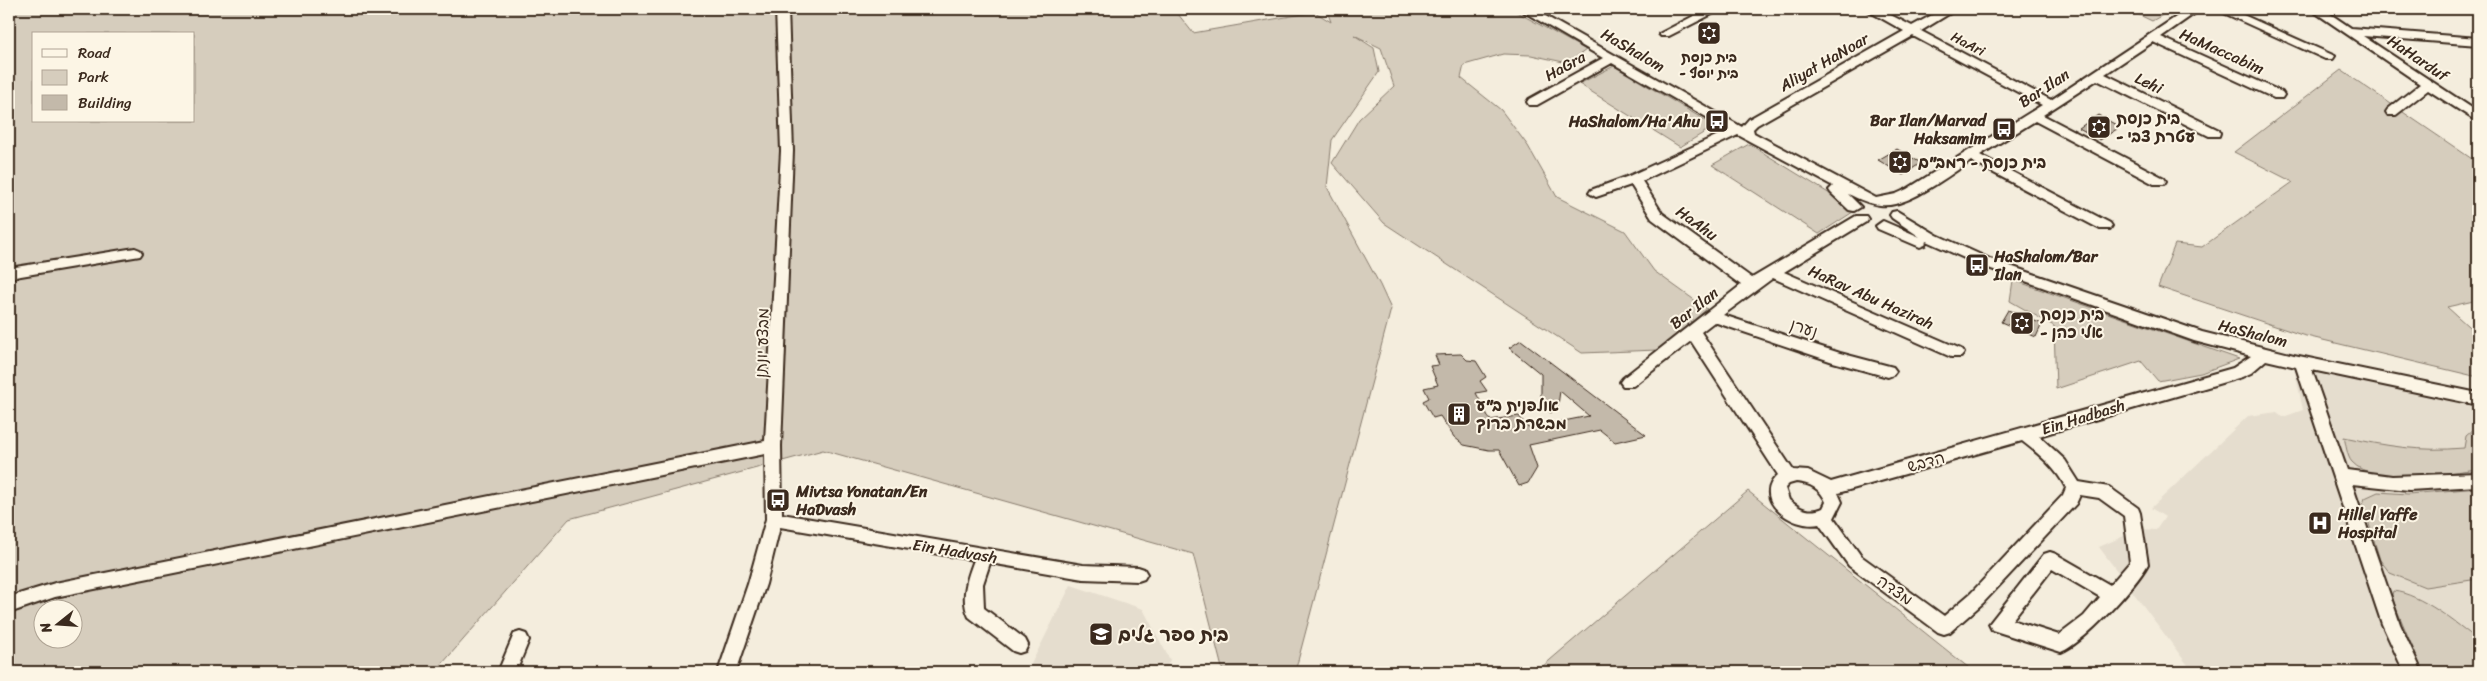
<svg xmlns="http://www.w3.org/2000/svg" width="2487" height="681" font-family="Sriracha,'Playpen Sans Hebrew',sans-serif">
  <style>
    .built { fill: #e5ddce }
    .green { fill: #d6cdbd; stroke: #887c6e; fill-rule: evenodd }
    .building { fill: #c3b9aa; stroke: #3b2a1e }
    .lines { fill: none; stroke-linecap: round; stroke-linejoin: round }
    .minor-casing { stroke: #3b2a1e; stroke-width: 4 }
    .minor { fill: #fcf5e5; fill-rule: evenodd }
    .labels { text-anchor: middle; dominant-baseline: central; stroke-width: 4; stroke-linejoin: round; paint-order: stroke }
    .far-street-label { font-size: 14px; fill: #3b2a1e; stroke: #fcf5e5 }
    .far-poi-label { font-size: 14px; font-weight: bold; fill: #3b2a1e; stroke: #fcf5e5 }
    .street-label { font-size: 16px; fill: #3b2a1e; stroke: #fcf5e5 }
    .poi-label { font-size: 16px; font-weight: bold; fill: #3b2a1e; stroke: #fcf5e5; text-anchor: start }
    .near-poi-label { font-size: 19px; font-weight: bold; fill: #3b2a1e; stroke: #fcf5e5; text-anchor: start }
  </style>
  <rect width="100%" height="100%" fill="#f4eddd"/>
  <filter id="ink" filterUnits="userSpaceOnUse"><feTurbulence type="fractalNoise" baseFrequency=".02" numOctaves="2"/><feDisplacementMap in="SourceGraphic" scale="10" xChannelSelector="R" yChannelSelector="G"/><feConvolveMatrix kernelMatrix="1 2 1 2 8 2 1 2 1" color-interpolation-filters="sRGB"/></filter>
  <g filter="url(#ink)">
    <g class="built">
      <polygon points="2294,367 2478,403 2478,672 2193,672 2099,547 2140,529 2156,530 2165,517 2151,508 2248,416 2277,412 2283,417 2303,410"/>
      <polygon points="1071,585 1143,609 1170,660 1164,672 1027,672"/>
    </g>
    <g class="green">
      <path d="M9,9H1174L1193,33L1315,12L1331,22L1327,11L1370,9H1511L1586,50L1568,63L1531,55L1503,54L1464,65L1461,78L1501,110L1528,146L1557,197L1625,231L1654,271L1707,309L1657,350L1582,353L1384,223L1332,163L1359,119L1394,86L1381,48L1354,35L1374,48L1379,72L1332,140L1327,187L1380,285L1391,309L1295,672H1223L1193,554L823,450L569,519L435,672H9ZM34,34H194V121H34ZM42,608H72V638H42Z"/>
      <polygon points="2127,9 2173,9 2152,21"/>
      <polygon points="1614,66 1715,126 1680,147 1579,84"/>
      <polygon points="2341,70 2478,163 2478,300 2447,307 2478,335 2478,377 2302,335 2158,287 2175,244 2202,247 2293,182 2234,152"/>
      <polygon points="1749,144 1856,210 1819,234 1712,165"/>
      <polygon points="2013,280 2239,359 2201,373 2158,381 2141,361 2056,389 2054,326 2010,301"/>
      <path d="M2473,430L2478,431V469C2449,472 2374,487 2352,462C2347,457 2346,444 2344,437C2387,446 2419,452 2464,448L2466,436Z"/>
      <polygon points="2478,488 2478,579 2425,587 2390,573 2380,560 2363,504 2365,498 2378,492 2408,494"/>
      <polygon points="1748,491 1974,672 1536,672"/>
      <path d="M2393,591C2421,594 2456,623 2478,640V672H2423L2394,603L2392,595Z"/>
    </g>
    <g class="building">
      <polygon points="2098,115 2120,127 2100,140 2079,128"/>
      <polygon points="1897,149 1921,163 1903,175 1878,160"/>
      <polygon points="2008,310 2042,324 2036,337 2001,322"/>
      <polygon points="1521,340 1646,435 1615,442 1600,430 1529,445 1537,468 1528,483 1519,486 1499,450 1489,450 1464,445 1454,437 1440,416 1433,418 1423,401 1429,398 1424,388 1438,385 1430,366 1439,365 1435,355 1461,354 1467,360 1476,361 1486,377 1480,381 1487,391 1476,393 1490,420 1519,416 1528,428 1589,416 1560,391 1558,405 1551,413 1541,406 1541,374 1509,348"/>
    </g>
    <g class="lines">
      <g class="minor-casing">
        <g id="minor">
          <path d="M776,9H788L793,151L781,446L782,514L1083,565L1138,567L1144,569L1147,574L1144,579L1138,581L1083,579L990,563L983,584L984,608L1025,639L1028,645L1025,651L1019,653L1013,651L969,617C960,599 967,578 974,560L780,527L766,584L736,672H718L748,584L766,519L765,454L55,597L9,613V597L55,583L765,441L781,151Z"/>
          <path d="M1519,9H1533L1742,127L1749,119L1904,31L1865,9H1879L1912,26L1943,9H1957L1921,31L2051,100L2188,9H2201L2161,37L2282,92L2284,95L2282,98H2274L2153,42L2105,74L2219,130L2220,133L2219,136H2209L2097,80L2043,115L2164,178L2166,181L2164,184H2154L2035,121L1980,155L2110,223L2112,226L2110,229H2100L1971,161C1949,175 1907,209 1880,205C1869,204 1859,199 1848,194L1861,207L1854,211L1849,210L1831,193L1829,190L1833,186L1738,135L1642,181L1662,213L1752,278L1856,216H1866L1868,219L1866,222L1784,272L1961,349L1964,353L1961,357H1951L1773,278L1723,315L1840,353L1893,367L1896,371L1893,375L1888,377L1833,362L1714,322L1701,332L1793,470L1808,471L1831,482L2233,368L2251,356L2194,341L1980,265L1926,241L1925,245L1920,247L1878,229L1876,226L1883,221L1920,237L1892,218L1890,215L1892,212L1897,211L1937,235L1990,259L2202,332L2294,355L2478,393V405L2312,370L2347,470L2392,476L2478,473V486L2409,490L2352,484L2400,624L2422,672H2404L2382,624L2296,367L2266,360L2251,373L2242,377L2039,436L2065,460L2079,482L2109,487L2138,508L2140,513L2148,564C2137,585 2083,644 2061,652L1992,630L1989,624L2044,554L2050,552L2056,554L2110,585L2130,562L2124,516L2099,498L2080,495L2076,504L1983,603L1950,632L1944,634L1938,632L1849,566L1819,524C1793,530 1750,499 1778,475L1691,341L1633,386H1623L1620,382L1623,378L1741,285L1652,219L1631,185L1596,197L1589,193L1591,190L1629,176L1729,130L1612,63L1537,105H1529L1527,102L1529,99L1603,58ZM1913,36L2042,105L1907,189L1896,194L1876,198L1754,133L1753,129L1757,125ZM2022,441C2039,454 2056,468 2066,488L2063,495L1971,593L1944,616L1861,556L1834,518L1842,502L1838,493ZM1796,482C1810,483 1821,489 1826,502L1823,508C1809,514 1800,509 1789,500L1785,488L1789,484ZM2052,569L2100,597L2084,616L2059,635L2012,620Z"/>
          <polygon points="1707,9 1722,9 1669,36 1661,36 1659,34"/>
          <polygon points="2215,9 2230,9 2335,56 2333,59 2325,59"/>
          <polygon points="2310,9 2323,9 2351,28 2478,38 2478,45 2363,36 2478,112 2478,122 2428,90 2396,115 2388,115 2386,112 2388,109 2420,84"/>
          <polygon points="135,248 140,250 142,253 140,256 9,278 9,268"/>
          <polygon points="520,632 526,634 529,640 516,672 498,672 514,634"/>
        </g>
      </g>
      <use href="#minor" class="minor"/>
    </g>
  </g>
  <defs>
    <g id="synagogue-square" transform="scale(1.25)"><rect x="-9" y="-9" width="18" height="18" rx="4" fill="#3b2a1e" stroke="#fcf5e5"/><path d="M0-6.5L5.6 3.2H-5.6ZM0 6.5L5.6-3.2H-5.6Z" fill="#fff"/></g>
    <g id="bus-square" transform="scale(1.25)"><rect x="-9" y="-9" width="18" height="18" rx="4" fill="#3b2a1e" stroke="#fcf5e5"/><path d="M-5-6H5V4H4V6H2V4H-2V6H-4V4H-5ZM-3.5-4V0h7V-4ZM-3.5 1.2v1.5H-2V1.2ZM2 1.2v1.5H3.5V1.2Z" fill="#fff"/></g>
    <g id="building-square" transform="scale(1.25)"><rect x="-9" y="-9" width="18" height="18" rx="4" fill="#3b2a1e" stroke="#fcf5e5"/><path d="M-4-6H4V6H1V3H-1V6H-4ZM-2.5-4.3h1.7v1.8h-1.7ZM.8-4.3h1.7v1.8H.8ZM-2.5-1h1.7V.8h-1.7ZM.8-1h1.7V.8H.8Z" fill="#fff"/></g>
    <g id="hospital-square" transform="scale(1.25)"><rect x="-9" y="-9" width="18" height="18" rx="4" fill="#3b2a1e" stroke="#fcf5e5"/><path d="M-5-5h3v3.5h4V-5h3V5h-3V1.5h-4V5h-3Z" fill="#fff"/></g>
    <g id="school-square" transform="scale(1.25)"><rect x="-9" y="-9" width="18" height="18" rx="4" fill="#3b2a1e" stroke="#fcf5e5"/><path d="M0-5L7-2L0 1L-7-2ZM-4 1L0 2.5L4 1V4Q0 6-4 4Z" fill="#fff"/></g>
  </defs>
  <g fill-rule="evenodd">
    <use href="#synagogue-square" x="1709" y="33"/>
    <use href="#bus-square" x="1717" y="121"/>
    <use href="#synagogue-square" x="2099" y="127"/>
    <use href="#bus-square" x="2004" y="129"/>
    <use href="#synagogue-square" x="1900" y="162"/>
    <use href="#bus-square" x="1977" y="265"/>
    <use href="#synagogue-square" x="2022" y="323"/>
    <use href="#building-square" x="1459" y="414"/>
    <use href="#bus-square" x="778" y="500"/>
    <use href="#hospital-square" x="2320" y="523"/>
    <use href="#school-square" x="1101" y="634"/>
  </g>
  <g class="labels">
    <g class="far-street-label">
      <text transform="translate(1968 44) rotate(28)">HaAri</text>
    </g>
    <g class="far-poi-label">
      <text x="1709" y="57">בית כנסת<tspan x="1709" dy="16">- בית יוסף</tspan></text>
    </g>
    <g class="street-label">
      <text transform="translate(1633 50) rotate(30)">HaShalom</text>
      <text transform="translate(2222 51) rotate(24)">HaMaccabim</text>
      <text transform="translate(2418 58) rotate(34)">HaHarduf</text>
      <text transform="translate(1824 62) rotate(-30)">Aliyat HaNoar</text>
      <text transform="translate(1565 66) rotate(-29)">HaGra</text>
      <text transform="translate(2149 83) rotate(26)">Lehi</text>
      <text transform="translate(2044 88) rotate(-33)">Bar Ilan</text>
      <text transform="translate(1697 223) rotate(36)">HaAhu</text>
      <text transform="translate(1871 297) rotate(24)">HaRav Abu Hazirah</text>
      <text transform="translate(1694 308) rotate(-38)">Bar Ilan</text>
      <text transform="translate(1804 328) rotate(18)">נערן</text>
      <text transform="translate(2253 333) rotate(14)">HaShalom</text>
      <text transform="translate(762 343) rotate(-88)">מבצע יונתן</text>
      <text transform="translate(2083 417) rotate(-17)">Ein Hadbash</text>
      <text transform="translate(1926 462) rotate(-15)">הדבש</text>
      <text transform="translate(955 551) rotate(9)">Ein Hadvash</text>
      <text transform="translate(1895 590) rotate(36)">מצדה</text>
    </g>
    <g class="poi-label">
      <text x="2116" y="118">בית כנסת<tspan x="2116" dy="18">- עטרת צבי</tspan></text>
      <text x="1986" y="120" text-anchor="end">Bar Ilan/Marvad<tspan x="1986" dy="18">Haksamim</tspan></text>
      <text x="1700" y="121" text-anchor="end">HaShalom/Ha'Ahu</text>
      <text x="1918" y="162">בית כנסת - רמב"ם</text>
      <text x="1994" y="256">HaShalom/Bar<tspan x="1994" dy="18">Ilan</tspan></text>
      <text x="2040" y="314">בית כנסת<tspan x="2040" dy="18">- אלי כהן</tspan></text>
      <text x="1476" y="405">אולפנית ב"ע<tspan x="1476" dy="18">מבשרת ברוך</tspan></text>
      <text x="796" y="491">Mivtsa Yonatan/En<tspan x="796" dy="18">HaDvash</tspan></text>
      <text x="2338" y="514">Hillel Yaffe<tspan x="2338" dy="18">Hospital</tspan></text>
    </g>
    <g class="near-poi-label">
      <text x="1118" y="634">בית ספר גלים</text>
    </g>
  </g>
  <rect width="2487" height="681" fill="none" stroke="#fcf5e5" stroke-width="30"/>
  <rect x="15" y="15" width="2457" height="651" fill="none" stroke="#3b2a1e" stroke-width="2" filter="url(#ink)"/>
  <rect x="32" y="32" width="162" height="90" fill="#fcf5e5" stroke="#afa495"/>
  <rect x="42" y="49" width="25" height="8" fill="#fcf5e5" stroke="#afa495"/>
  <text x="78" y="58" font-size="15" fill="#3b2a1e">Road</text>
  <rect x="42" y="70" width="25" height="15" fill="#d6cdbd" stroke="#afa495"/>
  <text x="78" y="82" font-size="15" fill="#3b2a1e">Park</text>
  <rect x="42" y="95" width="25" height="15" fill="#c3b9aa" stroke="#afa495"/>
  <text x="78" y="108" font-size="15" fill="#3b2a1e">Building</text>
  <g transform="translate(58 624) rotate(253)"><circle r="24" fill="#fcf5e5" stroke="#afa495"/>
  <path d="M0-4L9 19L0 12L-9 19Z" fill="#3b2a1e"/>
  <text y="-8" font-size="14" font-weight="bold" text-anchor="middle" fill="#3b2a1e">N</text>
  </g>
</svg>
